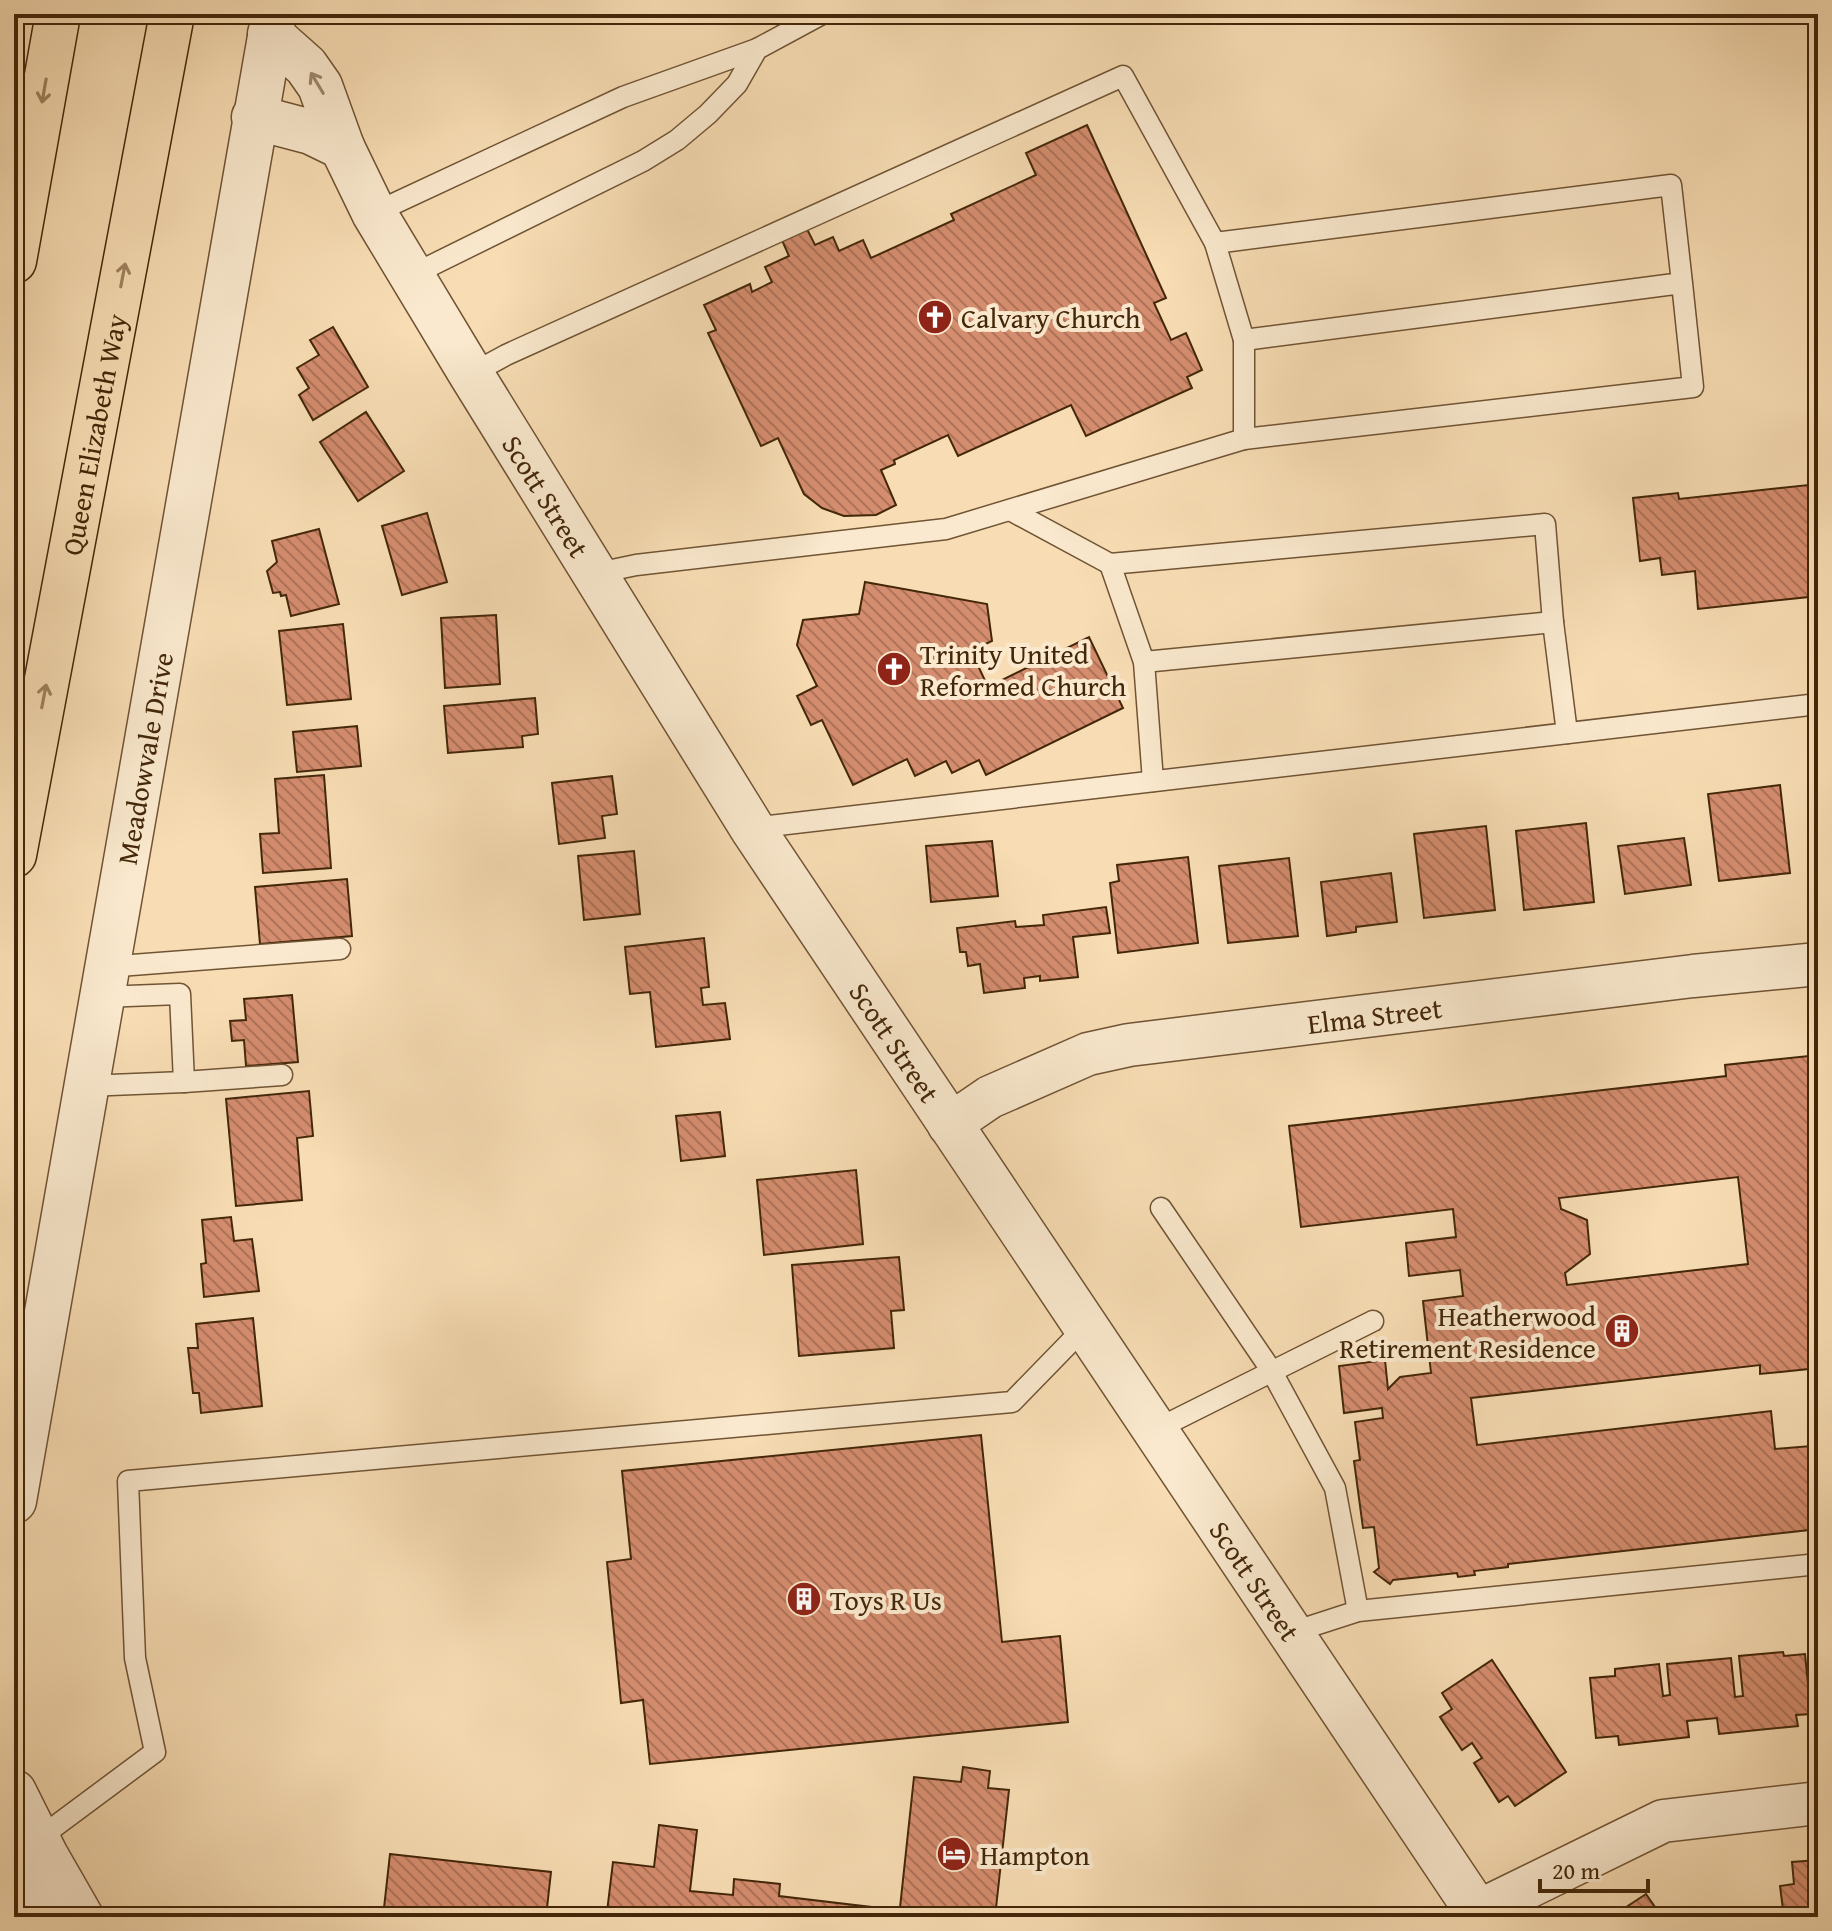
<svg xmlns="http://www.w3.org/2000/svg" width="1832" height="1931" font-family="'Gentium Book Plus',serif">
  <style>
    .building { fill: url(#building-back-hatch); stroke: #432709; stroke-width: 2; fill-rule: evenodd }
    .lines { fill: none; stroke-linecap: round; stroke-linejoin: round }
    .service-casing { stroke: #705434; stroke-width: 23 }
    .minor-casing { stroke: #705434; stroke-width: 45 }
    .tertiary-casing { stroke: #705434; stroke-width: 47 }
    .motorway-casing { stroke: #432709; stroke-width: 47 }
    .service { stroke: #fae9ce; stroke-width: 20 }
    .minor { stroke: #fae9ce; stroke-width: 42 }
    .tertiary { stroke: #fae9ce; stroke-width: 44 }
    .motorway { stroke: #f8ddb4; stroke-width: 44 }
    .oneway { stroke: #9e886c }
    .oneway2 { stroke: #9e825e }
    .labels { text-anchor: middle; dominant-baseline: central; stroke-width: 8; stroke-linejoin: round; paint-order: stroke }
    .poi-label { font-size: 28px; fill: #432709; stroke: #fae9ce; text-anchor: start }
    .street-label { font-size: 28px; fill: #432709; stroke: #fae9ce }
  </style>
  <defs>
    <pattern id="building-back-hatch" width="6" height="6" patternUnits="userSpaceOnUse" patternTransform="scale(2)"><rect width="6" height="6" fill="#d58d6f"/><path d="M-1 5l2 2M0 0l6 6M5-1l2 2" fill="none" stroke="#ae7359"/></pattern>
  </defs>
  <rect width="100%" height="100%" fill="#f8ddb4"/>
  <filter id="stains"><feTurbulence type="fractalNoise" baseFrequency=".0025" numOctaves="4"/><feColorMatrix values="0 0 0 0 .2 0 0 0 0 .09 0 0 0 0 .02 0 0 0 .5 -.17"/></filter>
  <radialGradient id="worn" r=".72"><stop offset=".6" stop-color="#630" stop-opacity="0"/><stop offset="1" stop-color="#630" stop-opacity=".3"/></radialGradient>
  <g class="building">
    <polygon points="1087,125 1166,298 1154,303 1171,340 1186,333 1202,370 1187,377 1192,388 1086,436 1071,405 958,456 948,435 894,460 895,464 881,470 896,505 876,515 844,516 822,508 804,494 778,438 761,446 708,333 716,330 704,305 750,284 752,292 772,282 765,267 789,256 781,238 806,227 815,245 833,237 839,251 863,240 871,258 954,220 951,214 1036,175 1026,153"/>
    <polygon points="333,327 368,387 313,420 299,395 309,388 297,368 319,355 310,340"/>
    <polygon points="366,412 404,471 358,501 320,442"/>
    <polygon points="1818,484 1818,596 1698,609 1695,571 1662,575 1660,558 1640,561 1633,498 1678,493 1679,499"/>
    <polygon points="427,513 447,582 402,595 382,526"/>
    <polygon points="319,529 339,604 291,616 286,595 281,596 280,592 273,593 267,571 277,562 272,541"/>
    <polygon points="865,582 987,604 992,641 971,651 988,687 1089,637 1123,708 986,775 979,760 952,773 946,761 915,776 907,759 853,785 822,720 811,725 797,696 817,686 797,645 803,620 859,614"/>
    <polygon points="496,615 500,684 445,688 441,618"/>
    <polygon points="343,624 351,699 287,705 279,631"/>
    <polygon points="535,698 538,734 522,736 523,747 448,753 444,706"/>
    <polygon points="357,726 361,766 297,772 293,732"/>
    <polygon points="324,775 331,868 263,873 260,834 279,833 275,779"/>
    <polygon points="612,776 617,814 602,816 605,838 559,844 552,783"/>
    <polygon points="1780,785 1790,873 1719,881 1708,794"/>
    <polygon points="1586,823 1594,902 1524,910 1516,831"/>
    <polygon points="1486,826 1495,910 1424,918 1414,834"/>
    <polygon points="1684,838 1691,885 1625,894 1618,846"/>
    <polygon points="992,841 998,896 931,902 926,846"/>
    <polygon points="634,851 640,914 584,920 578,856"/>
    <polygon points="1188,857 1198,943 1118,953 1110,883 1119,881 1117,865"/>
    <polygon points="1289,858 1298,936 1228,943 1219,866"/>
    <polygon points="1391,873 1397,922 1356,927 1356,932 1327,936 1321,882"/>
    <polygon points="347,879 352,936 260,944 255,887"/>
    <polygon points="1106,907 1110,933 1073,937 1078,977 1040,981 1040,976 1024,978 1025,988 984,993 980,964 968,966 966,952 960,952 957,928 1015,921 1016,927 1044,925 1043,915"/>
    <polygon points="704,938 709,987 701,988 703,1005 725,1003 730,1039 656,1047 650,992 630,994 625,947"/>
    <polygon points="292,995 298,1062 246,1066 244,1040 232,1041 230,1021 246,1020 244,999"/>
    <path d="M1818,1055V1368L1760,1374V1365L1471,1398L1477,1445L1771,1411L1775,1449L1811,1446L1818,1529L1508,1564V1567L1474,1571L1475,1575L1458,1577L1457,1573L1393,1580L1390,1584L1374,1572L1379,1568L1374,1527L1363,1528L1354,1461L1360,1460L1355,1422L1383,1418L1382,1408L1344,1413L1339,1366L1385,1360L1388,1389L1400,1377L1431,1373L1423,1301L1463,1296L1460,1270L1409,1276L1406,1243L1456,1237L1453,1209L1301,1227L1289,1126L1726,1076L1725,1065ZM1738,1177L1748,1264L1567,1285L1565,1273L1590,1254L1587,1220L1561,1209L1559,1198Z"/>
    <polygon points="309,1091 313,1136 297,1138 302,1200 236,1206 226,1099"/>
    <polygon points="720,1112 725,1156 681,1161 676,1116"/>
    <polygon points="856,1170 863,1244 764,1255 757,1180"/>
    <polygon points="231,1217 234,1241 252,1239 259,1291 204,1297 201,1264 206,1263 202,1220"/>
    <polygon points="899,1257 904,1310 891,1311 894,1348 799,1356 792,1265"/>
    <polygon points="253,1318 262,1406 201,1413 199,1393 193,1393 188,1348 198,1348 196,1324"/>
    <polygon points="981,1435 1002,1642 1060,1636 1068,1722 650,1764 643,1700 621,1703 607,1562 631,1559 622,1471"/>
    <polygon points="1783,1652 1784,1656 1805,1654 1811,1714 1796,1715 1798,1726 1719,1734 1717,1718 1687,1721 1689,1737 1619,1745 1618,1736 1596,1738 1590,1678 1615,1676 1615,1669 1659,1664 1663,1696 1670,1695 1667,1664 1731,1658 1735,1697 1743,1696 1739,1656"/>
    <polygon points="1492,1660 1566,1772 1515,1806 1508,1796 1499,1802 1474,1763 1482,1758 1472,1743 1462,1750 1440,1717 1452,1709 1442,1693"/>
    <polygon points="963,1767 990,1771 988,1788 1009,1790 995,1917 899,1917 914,1777 961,1782"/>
    <polygon points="659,1825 697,1830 690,1891 733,1895 734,1879 780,1884 779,1896 871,1907 870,1917 569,1917 570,1908 607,1912 613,1862 654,1867"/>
    <polygon points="390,1854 551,1872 546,1917 383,1917"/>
    <polygon points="1818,1860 1818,1917 1784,1917 1780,1886 1794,1884 1792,1862"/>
    <polygon points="1646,1894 1662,1917 1611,1917"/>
  </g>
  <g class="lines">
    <g class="service-casing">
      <g id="service">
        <polyline points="374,213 623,97 757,49"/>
        <polyline points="412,275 643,161 677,140 708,114 737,84 757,49 822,14"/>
        <polyline points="1244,340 1244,439"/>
        <polyline points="471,374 506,355 1123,76 1215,243"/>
        <polyline points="1010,510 1110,564 1545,524 1553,622 1567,733"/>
        <polyline points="1110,564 1144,662 1153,781"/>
        <polyline points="593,574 636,565 946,529 1244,439 1693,387 1682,283 1244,340 1215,243 1671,185 1682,283"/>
        <polyline points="1144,662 1553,622"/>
        <polyline points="752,828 1818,704"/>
        <polyline points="106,967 340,949"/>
        <polyline points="184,1082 282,1075"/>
        <polyline points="86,1086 184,1082 180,994 102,997"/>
        <polyline points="1161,1208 1271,1370 1335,1488 1358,1611"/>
        <polyline points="1155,1430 1373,1321"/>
        <polyline points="1290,1633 1358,1611 1818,1564"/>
        <polyline points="38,1839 155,1752 135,1658 128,1481 1012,1402 1085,1327"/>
      </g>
    </g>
    <g class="minor-casing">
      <g id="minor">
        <path id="s1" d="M949,1125L990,1097L1088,1054L1129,1045L1693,976L1818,964"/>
        <polyline points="1477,1912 1663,1821 1818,1803"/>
      </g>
    </g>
    <g class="tertiary-casing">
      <g id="tertiary">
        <polyline points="270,34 306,66 320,86 342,147"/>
        <path id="s2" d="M254,117L311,132L342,147L374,213L471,374L752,828L1481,1917"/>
        <path id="s3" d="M14,1501L274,14"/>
        <polyline points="14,1792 46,1856 81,1917"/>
        <polyline points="14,1864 42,1917"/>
      </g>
    </g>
    <g class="motorway-casing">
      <g id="motorway">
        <polyline points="14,261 58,14"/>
        <path id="s4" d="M14,855L172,14"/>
      </g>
    </g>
    <use href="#service" class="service"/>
    <use href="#minor" class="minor"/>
    <use href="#tertiary" class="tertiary"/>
    <use href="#motorway" class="motorway"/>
  </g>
  <defs><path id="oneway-shaft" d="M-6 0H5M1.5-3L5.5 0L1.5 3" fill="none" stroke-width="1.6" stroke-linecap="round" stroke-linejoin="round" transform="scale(2)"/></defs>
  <use class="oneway" href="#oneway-shaft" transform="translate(317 83) rotate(-121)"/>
  <g class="oneway2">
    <use href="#oneway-shaft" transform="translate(44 91) rotate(100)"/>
    <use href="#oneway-shaft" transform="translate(123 275) rotate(-79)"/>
    <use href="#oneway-shaft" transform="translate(44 696) rotate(-79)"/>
  </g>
  <defs>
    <g id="church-disc" transform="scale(1.8)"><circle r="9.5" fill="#8f2418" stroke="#fae9ce"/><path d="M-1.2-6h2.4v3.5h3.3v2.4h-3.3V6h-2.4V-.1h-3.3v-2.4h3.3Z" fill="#fff"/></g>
    <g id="building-disc" transform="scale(1.8)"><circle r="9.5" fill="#8f2418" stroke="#fae9ce"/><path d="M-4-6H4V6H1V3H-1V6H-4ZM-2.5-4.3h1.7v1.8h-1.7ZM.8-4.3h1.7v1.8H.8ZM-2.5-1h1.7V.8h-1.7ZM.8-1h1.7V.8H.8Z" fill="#fff"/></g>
    <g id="hotel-disc" transform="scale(1.8)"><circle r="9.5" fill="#8f2418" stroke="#fae9ce"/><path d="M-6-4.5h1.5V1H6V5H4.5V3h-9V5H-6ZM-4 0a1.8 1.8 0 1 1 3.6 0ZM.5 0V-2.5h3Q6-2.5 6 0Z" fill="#fff"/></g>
  </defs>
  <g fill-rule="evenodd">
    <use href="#church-disc" x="935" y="317"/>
    <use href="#church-disc" x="894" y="669"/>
    <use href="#building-disc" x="1622" y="1331"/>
    <use href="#building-disc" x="804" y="1599"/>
    <use href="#hotel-disc" x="954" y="1854"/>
  </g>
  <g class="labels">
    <g class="poi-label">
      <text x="961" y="317">Calvary Church</text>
      <text x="920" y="653">Trinity United<tspan x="920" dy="32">Reformed Church</tspan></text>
      <text x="1596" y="1315" text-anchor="end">Heatherwood<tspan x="1596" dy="32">Retirement Residence</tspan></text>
      <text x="830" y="1599">Toys R Us</text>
      <text x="980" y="1854">Hampton</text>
    </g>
    <g class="street-label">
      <text stroke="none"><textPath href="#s4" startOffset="428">Queen Elizabeth Way</textPath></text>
      <text stroke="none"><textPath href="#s2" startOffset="498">Scott Street</textPath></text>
      <text stroke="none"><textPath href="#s3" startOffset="754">Meadowvale Drive</textPath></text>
      <text stroke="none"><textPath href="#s1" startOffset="446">Elma Street</textPath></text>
      <text stroke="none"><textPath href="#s2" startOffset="1146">Scott Street</textPath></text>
      <text stroke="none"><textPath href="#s2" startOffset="1794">Scott Street</textPath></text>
    </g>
  </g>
  <rect width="1832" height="1931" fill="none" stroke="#f8ddb4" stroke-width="48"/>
  <rect x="16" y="16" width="1800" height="1899" fill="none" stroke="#432709" stroke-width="4"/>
  <rect x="24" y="24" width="1784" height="1883" fill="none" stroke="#432709" stroke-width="2"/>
  <path d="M1540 1879v12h108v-12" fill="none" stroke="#432709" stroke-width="4"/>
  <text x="1552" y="1879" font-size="24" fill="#432709" stroke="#fae9ce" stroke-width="6" paint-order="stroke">20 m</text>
  <rect width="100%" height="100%" filter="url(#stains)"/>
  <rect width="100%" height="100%" fill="url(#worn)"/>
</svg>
